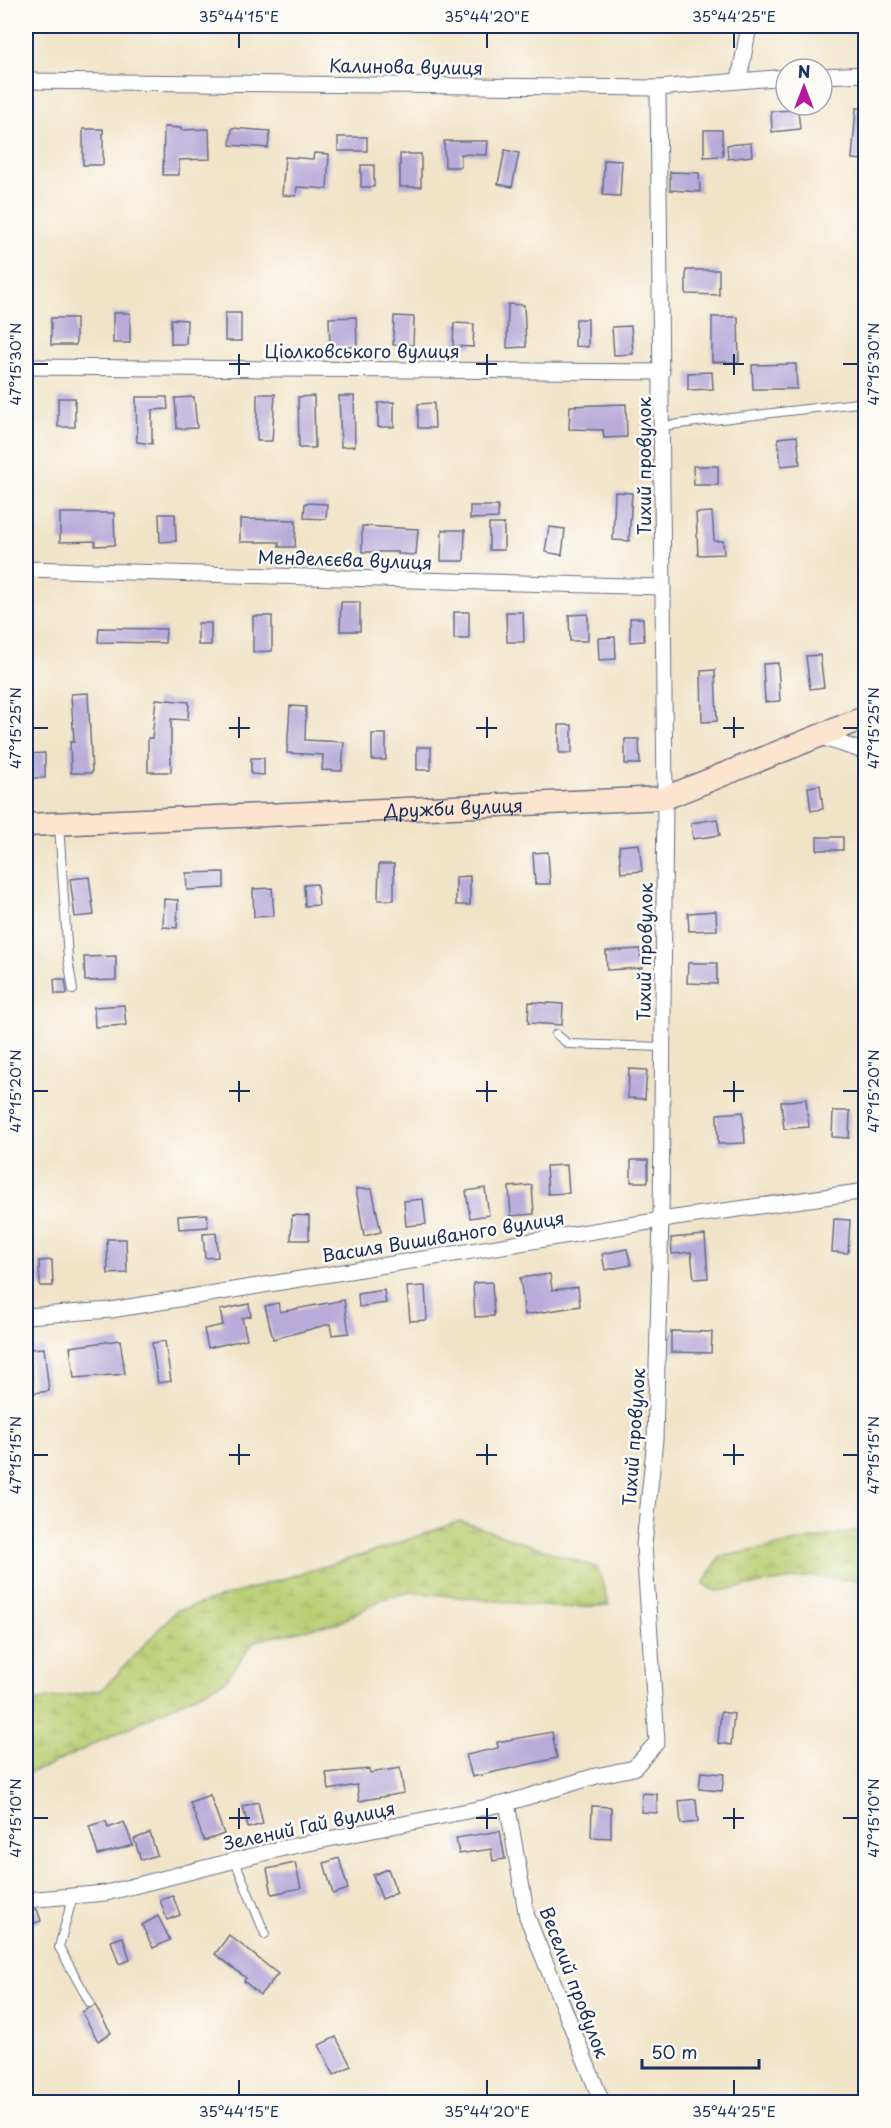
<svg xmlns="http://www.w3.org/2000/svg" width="891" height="2128" font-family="'Playpen Sans',sans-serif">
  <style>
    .wetland { fill: url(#wetland-marsh); stroke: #6a7e68; stroke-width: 1.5 }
    .building { fill: #b8abd9 }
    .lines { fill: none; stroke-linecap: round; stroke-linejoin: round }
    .lane-casing { stroke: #666e83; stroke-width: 10 }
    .street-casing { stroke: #666e83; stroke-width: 17 }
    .secondary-casing { stroke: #666e83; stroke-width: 25 }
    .lane { stroke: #fff; stroke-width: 8 }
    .street { stroke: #fff; stroke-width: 15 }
    .secondary { stroke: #fbe5cf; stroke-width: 22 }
    .ticks { fill: none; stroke: #1b2f5e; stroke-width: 2 }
    .labels { text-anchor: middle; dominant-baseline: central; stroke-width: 5; stroke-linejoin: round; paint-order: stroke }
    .street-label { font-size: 18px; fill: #1b2f5e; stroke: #fdfcf7 }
    .neatline { fill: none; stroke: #1b2f5e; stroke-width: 2 }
    .ticks-label { font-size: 15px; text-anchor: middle; fill: #1b2f5e }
  </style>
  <defs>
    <pattern id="wetland-marsh" width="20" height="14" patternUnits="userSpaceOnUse" patternTransform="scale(1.5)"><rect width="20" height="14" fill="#b9cd71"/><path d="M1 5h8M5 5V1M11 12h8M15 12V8" fill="none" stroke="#9eb064"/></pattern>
  </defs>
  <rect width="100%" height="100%" fill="#fdfcf7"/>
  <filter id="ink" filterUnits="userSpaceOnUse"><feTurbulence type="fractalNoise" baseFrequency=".0167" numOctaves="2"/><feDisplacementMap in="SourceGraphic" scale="12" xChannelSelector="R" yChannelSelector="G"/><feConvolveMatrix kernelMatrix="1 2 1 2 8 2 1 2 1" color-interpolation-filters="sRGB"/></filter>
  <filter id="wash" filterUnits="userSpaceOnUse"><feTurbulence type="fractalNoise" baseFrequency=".008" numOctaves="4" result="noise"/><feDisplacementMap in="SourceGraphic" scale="24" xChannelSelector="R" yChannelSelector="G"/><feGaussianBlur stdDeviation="1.35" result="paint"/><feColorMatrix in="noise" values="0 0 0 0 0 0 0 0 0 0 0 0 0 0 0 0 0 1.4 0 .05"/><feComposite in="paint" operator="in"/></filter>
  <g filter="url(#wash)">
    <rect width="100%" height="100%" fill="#f1e3c7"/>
    <g class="wetland">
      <polygon points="460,1521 598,1568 609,1605 563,1608 411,1592 382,1599 340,1622 254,1641 225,1681 51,1765 26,1774 26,1703 102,1690 176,1611 382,1549"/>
      <polygon points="865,1529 865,1581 812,1576 716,1591 703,1584 720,1557"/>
    </g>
    <g id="blocks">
      <g class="building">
        <polygon points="856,108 866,108 866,160 852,159"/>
        <polygon points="798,110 800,129 772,132 771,111"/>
        <polygon points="164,127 181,128 181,130 209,129 210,159 179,160 179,175 163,175"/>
        <polygon points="232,128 270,131 268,148 230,145"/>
        <rect x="83" y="129" width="20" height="36"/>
        <polygon points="704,130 722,130 723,156 704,157"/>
        <rect x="338" y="137" width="29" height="14"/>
        <polygon points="444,141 488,141 487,155 461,154 461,167 445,167"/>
        <polygon points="751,143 752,156 728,159 727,145"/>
        <polygon points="505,150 519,153 512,187 498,184"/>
        <polygon points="314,153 329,154 327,189 297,187 296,196 282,195 285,157 313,159"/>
        <rect x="400" y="154" width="21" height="33"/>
        <polygon points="604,160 622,161 620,196 603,195"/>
        <rect x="361" y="165" width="13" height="22"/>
        <polygon points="670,172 699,173 700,192 670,190"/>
        <polygon points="686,270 719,270 719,295 686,294"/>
        <polygon points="508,304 524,305 526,347 507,348"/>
        <rect x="113" y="313" width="17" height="30"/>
        <rect x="225" y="313" width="16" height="28"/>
        <polygon points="394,316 414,317 413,345 393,345"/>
        <polygon points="356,317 357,347 330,347 329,318"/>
        <polygon points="712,317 738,317 739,362 712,362"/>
        <rect x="51" y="318" width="25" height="27"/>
        <polygon points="171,319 187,320 186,344 171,344"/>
        <polygon points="576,319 588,319 588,347 575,346"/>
        <polygon points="454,323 474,324 473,347 453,346"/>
        <polygon points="631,326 633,354 614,355 612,327"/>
        <polygon points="796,364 797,389 753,389 752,365"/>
        <polygon points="712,372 713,389 688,390 688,373"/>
        <polygon points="257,394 275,394 272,441 257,441"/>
        <polygon points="314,396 315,448 299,448 298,397"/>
        <polygon points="339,396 354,396 355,446 341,447"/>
        <polygon points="136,397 167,397 168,409 152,410 152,444 137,442"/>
        <polygon points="194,397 197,428 177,429 175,398"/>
        <rect x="58" y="398" width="17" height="29"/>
        <polygon points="394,402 394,427 378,427 378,403"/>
        <polygon points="434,403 435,428 418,428 418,404"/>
        <polygon points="626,404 627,437 604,438 603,430 569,429 570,406"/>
        <polygon points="797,436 800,464 781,466 778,438"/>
        <polygon points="693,466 718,466 718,485 694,485"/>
        <polygon points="615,492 632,493 629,541 613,540"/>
        <polygon points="305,503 327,504 326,519 304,518"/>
        <polygon points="470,506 498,506 498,518 470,519"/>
        <polygon points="712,512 714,541 723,541 724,554 698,555 696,513"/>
        <polygon points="60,513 114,513 115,545 95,546 95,541 60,542"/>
        <polygon points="159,514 175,514 176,541 160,542"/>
        <polygon points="240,519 296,520 295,547 279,547 279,542 240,542"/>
        <rect x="489" y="524" width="15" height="26"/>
        <polygon points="362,526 418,529 416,555 398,554 398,552 362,552"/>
        <polygon points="549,527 565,529 562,555 545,552"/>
        <polygon points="442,530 465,530 464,561 441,561"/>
        <polygon points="341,602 360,602 360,631 340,631"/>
        <rect x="454" y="612" width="15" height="27"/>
        <polygon points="506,612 523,612 524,642 507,642"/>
        <polygon points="588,614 588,641 570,641 569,615"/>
        <polygon points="253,616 272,616 272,651 253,652"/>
        <polygon points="630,618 643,618 644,641 630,642"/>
        <rect x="198" y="623" width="13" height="22"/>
        <polygon points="99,628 166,629 165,643 98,642"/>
        <polygon points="615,637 616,659 599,660 598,638"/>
        <polygon points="820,655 824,687 810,689 806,656"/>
        <polygon points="778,663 780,701 765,702 763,664"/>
        <polygon points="715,670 717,721 702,722 701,671"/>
        <polygon points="88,693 92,773 71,773 70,742 74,742 71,694"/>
        <polygon points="156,699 189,702 188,720 171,719 171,772 148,772 148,738 152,738"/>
        <polygon points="290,706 306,707 305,740 344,742 342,771 322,770 323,755 287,753"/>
        <rect x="559" y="725" width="13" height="28"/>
        <rect x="372" y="734" width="14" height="26"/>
        <polygon points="625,739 639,739 640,764 625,764"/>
        <rect x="417" y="747" width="14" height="23"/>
        <polygon points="45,753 45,778 26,778 26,754"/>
        <polygon points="251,758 264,758 264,775 251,774"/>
        <polygon points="820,785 823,809 811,811 808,787"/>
        <polygon points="717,819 720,835 693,839 691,823"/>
        <rect x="817" y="837" width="26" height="13"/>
        <polygon points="639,844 642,871 621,873 619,846"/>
        <polygon points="548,852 550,884 535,884 533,853"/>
        <polygon points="379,864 394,864 394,900 378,900"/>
        <polygon points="224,872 224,888 187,890 186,873"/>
        <polygon points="470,876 470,905 456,905 456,877"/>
        <polygon points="89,877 94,915 75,917 70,879"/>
        <polygon points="317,884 319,905 305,906 304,885"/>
        <polygon points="272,888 274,916 254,917 253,889"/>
        <polygon points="164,899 178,900 177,928 163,927"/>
        <polygon points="716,911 717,930 689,931 688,913"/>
        <polygon points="640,949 642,968 607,970 606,951"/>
        <polygon points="116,956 116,980 85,981 84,957"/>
        <polygon points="688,963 717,963 717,984 687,983"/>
        <polygon points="54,979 65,979 67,994 55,994"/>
        <polygon points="529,1002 563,1004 562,1025 528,1023"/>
        <polygon points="124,1005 126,1025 95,1027 94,1007"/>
        <polygon points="629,1069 647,1070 645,1099 628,1098"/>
        <polygon points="806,1099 809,1127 784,1129 781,1102"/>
        <polygon points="833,1111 850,1111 849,1138 832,1137"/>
        <polygon points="743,1112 745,1143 718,1144 717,1114"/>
        <rect x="631" y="1160" width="17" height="22"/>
        <polygon points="567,1165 569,1193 548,1194 546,1166"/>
        <polygon points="532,1185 534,1214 511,1216 509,1187"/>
        <polygon points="485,1188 489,1215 470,1218 466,1191"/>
        <polygon points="356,1189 372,1189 381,1232 364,1236"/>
        <polygon points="423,1199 426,1224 406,1226 404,1201"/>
        <polygon points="207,1214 208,1227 179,1229 178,1216"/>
        <polygon points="292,1215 309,1216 309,1240 291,1240"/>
        <polygon points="834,1219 850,1220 848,1253 832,1252"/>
        <polygon points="216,1233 218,1257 205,1258 203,1234"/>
        <polygon points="705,1235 708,1278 694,1279 691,1252 672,1254 671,1238"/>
        <polygon points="107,1239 126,1239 127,1273 108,1274"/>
        <polygon points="627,1249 631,1265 605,1270 602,1254"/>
        <polygon points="52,1260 53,1286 40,1286 39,1261"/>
        <polygon points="550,1274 552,1290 578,1287 580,1306 525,1315 520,1278"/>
        <polygon points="492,1282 494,1316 475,1317 473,1283"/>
        <polygon points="425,1286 427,1320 410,1321 407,1287"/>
        <polygon points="384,1290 386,1303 359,1307 358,1294"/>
        <polygon points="344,1300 349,1333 332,1335 330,1324 273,1339 265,1306 278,1303 280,1312"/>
        <polygon points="249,1304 251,1316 242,1318 247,1339 208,1348 204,1329 223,1325 220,1310"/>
        <polygon points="671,1331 712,1332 711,1353 671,1352"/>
        <polygon points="120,1340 125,1374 74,1378 70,1347"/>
        <polygon points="165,1341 171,1381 158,1383 152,1343"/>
        <polygon points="44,1348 49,1391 34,1393 29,1349"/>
        <polygon points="721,1712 734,1714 731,1745 718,1743"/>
        <polygon points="552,1732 557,1758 472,1777 466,1755 498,1748 497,1742"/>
        <polygon points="400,1768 404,1793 359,1801 357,1785 329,1790 326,1773 369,1769 370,1773"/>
        <polygon points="701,1772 724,1774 722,1791 699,1789"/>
        <polygon points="642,1793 657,1794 657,1813 641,1812"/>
        <polygon points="210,1795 224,1834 204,1841 190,1802"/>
        <polygon points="696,1799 698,1822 681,1824 679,1801"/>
        <polygon points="258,1802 263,1824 248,1828 243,1806"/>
        <polygon points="592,1806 611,1807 611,1838 591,1837"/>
        <polygon points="106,1821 108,1828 124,1822 133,1845 98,1855 89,1826"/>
        <polygon points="500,1831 505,1859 493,1861 491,1849 459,1854 456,1838"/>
        <polygon points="150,1833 157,1855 141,1860 134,1839"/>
        <polygon points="339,1858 348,1889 333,1894 324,1863"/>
        <polygon points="295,1863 301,1888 272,1894 267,1869"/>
        <polygon points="388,1869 397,1893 382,1899 373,1875"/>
        <polygon points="173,1896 180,1915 167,1920 160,1900"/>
        <polygon points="37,1909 41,1921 26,1926 26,1911"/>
        <polygon points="158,1916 170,1940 153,1948 142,1925"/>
        <polygon points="229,1935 278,1974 260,1995 244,1981 246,1978 215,1954"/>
        <polygon points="123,1937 130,1960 119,1964 111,1941"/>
        <polygon points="95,2005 111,2033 98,2041 82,2012"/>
        <polygon points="336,2037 351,2066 334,2075 319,2045"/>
      </g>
    </g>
  </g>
  <g filter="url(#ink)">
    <use href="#blocks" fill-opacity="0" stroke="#666e83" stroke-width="1.5"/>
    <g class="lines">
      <g class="lane-casing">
        <g id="lane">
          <polyline points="662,426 866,402"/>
          <polyline points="59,825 68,959 73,990"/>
          <polyline points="556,1034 568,1044 663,1047"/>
          <polyline points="235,1861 265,1934"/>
          <polyline points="73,1896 59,1947 90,2003"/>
        </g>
      </g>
      <g class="street-casing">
        <g id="street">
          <polyline points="822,76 866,74"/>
          <polyline points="739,80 749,26"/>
          <polyline points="26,81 658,88 786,77"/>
          <polyline points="26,367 662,372"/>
          <polyline points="26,569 663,587"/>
          <polyline points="821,737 866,752"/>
          <polyline points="26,1316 111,1310 661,1220 866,1191"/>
          <polyline points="507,1803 527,1917 602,2102"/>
          <polyline points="26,1900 106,1893 284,1848 507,1803 596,1776 634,1768 657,1742 644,1545 655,1439 661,1220 665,798 658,88"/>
        </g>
      </g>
      <g class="secondary-casing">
        <g id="secondary">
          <path id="s1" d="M26,825L665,798L866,717"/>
        </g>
      </g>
      <use href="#lane" class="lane"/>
      <use href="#street" class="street"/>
      <use href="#secondary" class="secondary"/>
    </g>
  </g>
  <path class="ticks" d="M239,33V48M487,33V48M734,33V48M239,354V375M487,354V375M734,354V375M33,364H48M229,364H250M476,364H497M723,364H744M843,364H858M239,717V738M487,717V738M734,717V738M33,728H48M229,728H250M476,728H497M723,728H744M843,728H858M239,1081V1102M487,1081V1102M734,1081V1102M33,1091H48M229,1091H250M476,1091H497M723,1091H744M843,1091H858M239,1444V1465M487,1444V1465M734,1444V1465M33,1455H48M229,1455H250M476,1455H497M723,1455H744M843,1455H858M239,1808V1829M487,1808V1829M734,1808V1829M33,1818H48M229,1818H250M476,1818H497M723,1818H744M843,1818H858M239,2080V2095M487,2080V2095M734,2080V2095"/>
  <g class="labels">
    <g class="street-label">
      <text transform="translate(406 66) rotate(1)">Калинова вулиця</text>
      <text x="362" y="350">Ціолковського вулиця</text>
      <text transform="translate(643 466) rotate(-90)">Тихий провулок</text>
      <text transform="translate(345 559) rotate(2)">Менделєєва вулиця</text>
      <text stroke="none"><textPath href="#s1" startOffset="428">Дружби вулиця</textPath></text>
      <text transform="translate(644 952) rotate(-89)">Тихий провулок</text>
      <text transform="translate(443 1236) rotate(-9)">Василя Вишиваного вулиця</text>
      <text transform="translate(633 1437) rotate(-86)">Тихий провулок</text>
      <text transform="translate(309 1825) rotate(-12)">Зелений Гай вулиця</text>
      <text transform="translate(575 1982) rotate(69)">Веселий провулок</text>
    </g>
  </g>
  <rect width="891" height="2128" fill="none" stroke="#fdfcf7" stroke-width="66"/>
  <g transform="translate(804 87)"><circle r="28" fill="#fdfcf7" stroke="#a3aaba" stroke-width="1.5"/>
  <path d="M0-4.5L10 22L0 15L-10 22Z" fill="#b5179e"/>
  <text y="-9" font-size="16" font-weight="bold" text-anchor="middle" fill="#1b2f5e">N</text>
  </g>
  <path d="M642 2059v9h117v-9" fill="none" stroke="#1b2f5e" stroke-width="3"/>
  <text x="651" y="2059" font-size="18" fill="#1b2f5e" stroke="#fdfcf7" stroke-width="4.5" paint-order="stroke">50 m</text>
  <rect x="33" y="33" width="825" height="2062" class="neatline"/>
  <g class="ticks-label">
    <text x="239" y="22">35°44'15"E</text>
    <text x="487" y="22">35°44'20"E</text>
    <text x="734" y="22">35°44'25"E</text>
    <text transform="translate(16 364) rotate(-90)" y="5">47°15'30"N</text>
    <text transform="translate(874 364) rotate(-90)" y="5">47°15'30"N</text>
    <text transform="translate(16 728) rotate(-90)" y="5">47°15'25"N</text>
    <text transform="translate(874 728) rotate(-90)" y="5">47°15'25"N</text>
    <text transform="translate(16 1091) rotate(-90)" y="5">47°15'20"N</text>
    <text transform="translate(874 1091) rotate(-90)" y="5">47°15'20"N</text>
    <text transform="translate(16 1455) rotate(-90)" y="5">47°15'15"N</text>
    <text transform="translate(874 1455) rotate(-90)" y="5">47°15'15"N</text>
    <text transform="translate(16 1818) rotate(-90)" y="5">47°15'10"N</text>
    <text transform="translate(874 1818) rotate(-90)" y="5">47°15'10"N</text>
    <text x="239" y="2117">35°44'15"E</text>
    <text x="487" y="2117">35°44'20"E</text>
    <text x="734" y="2117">35°44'25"E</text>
  </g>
</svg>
